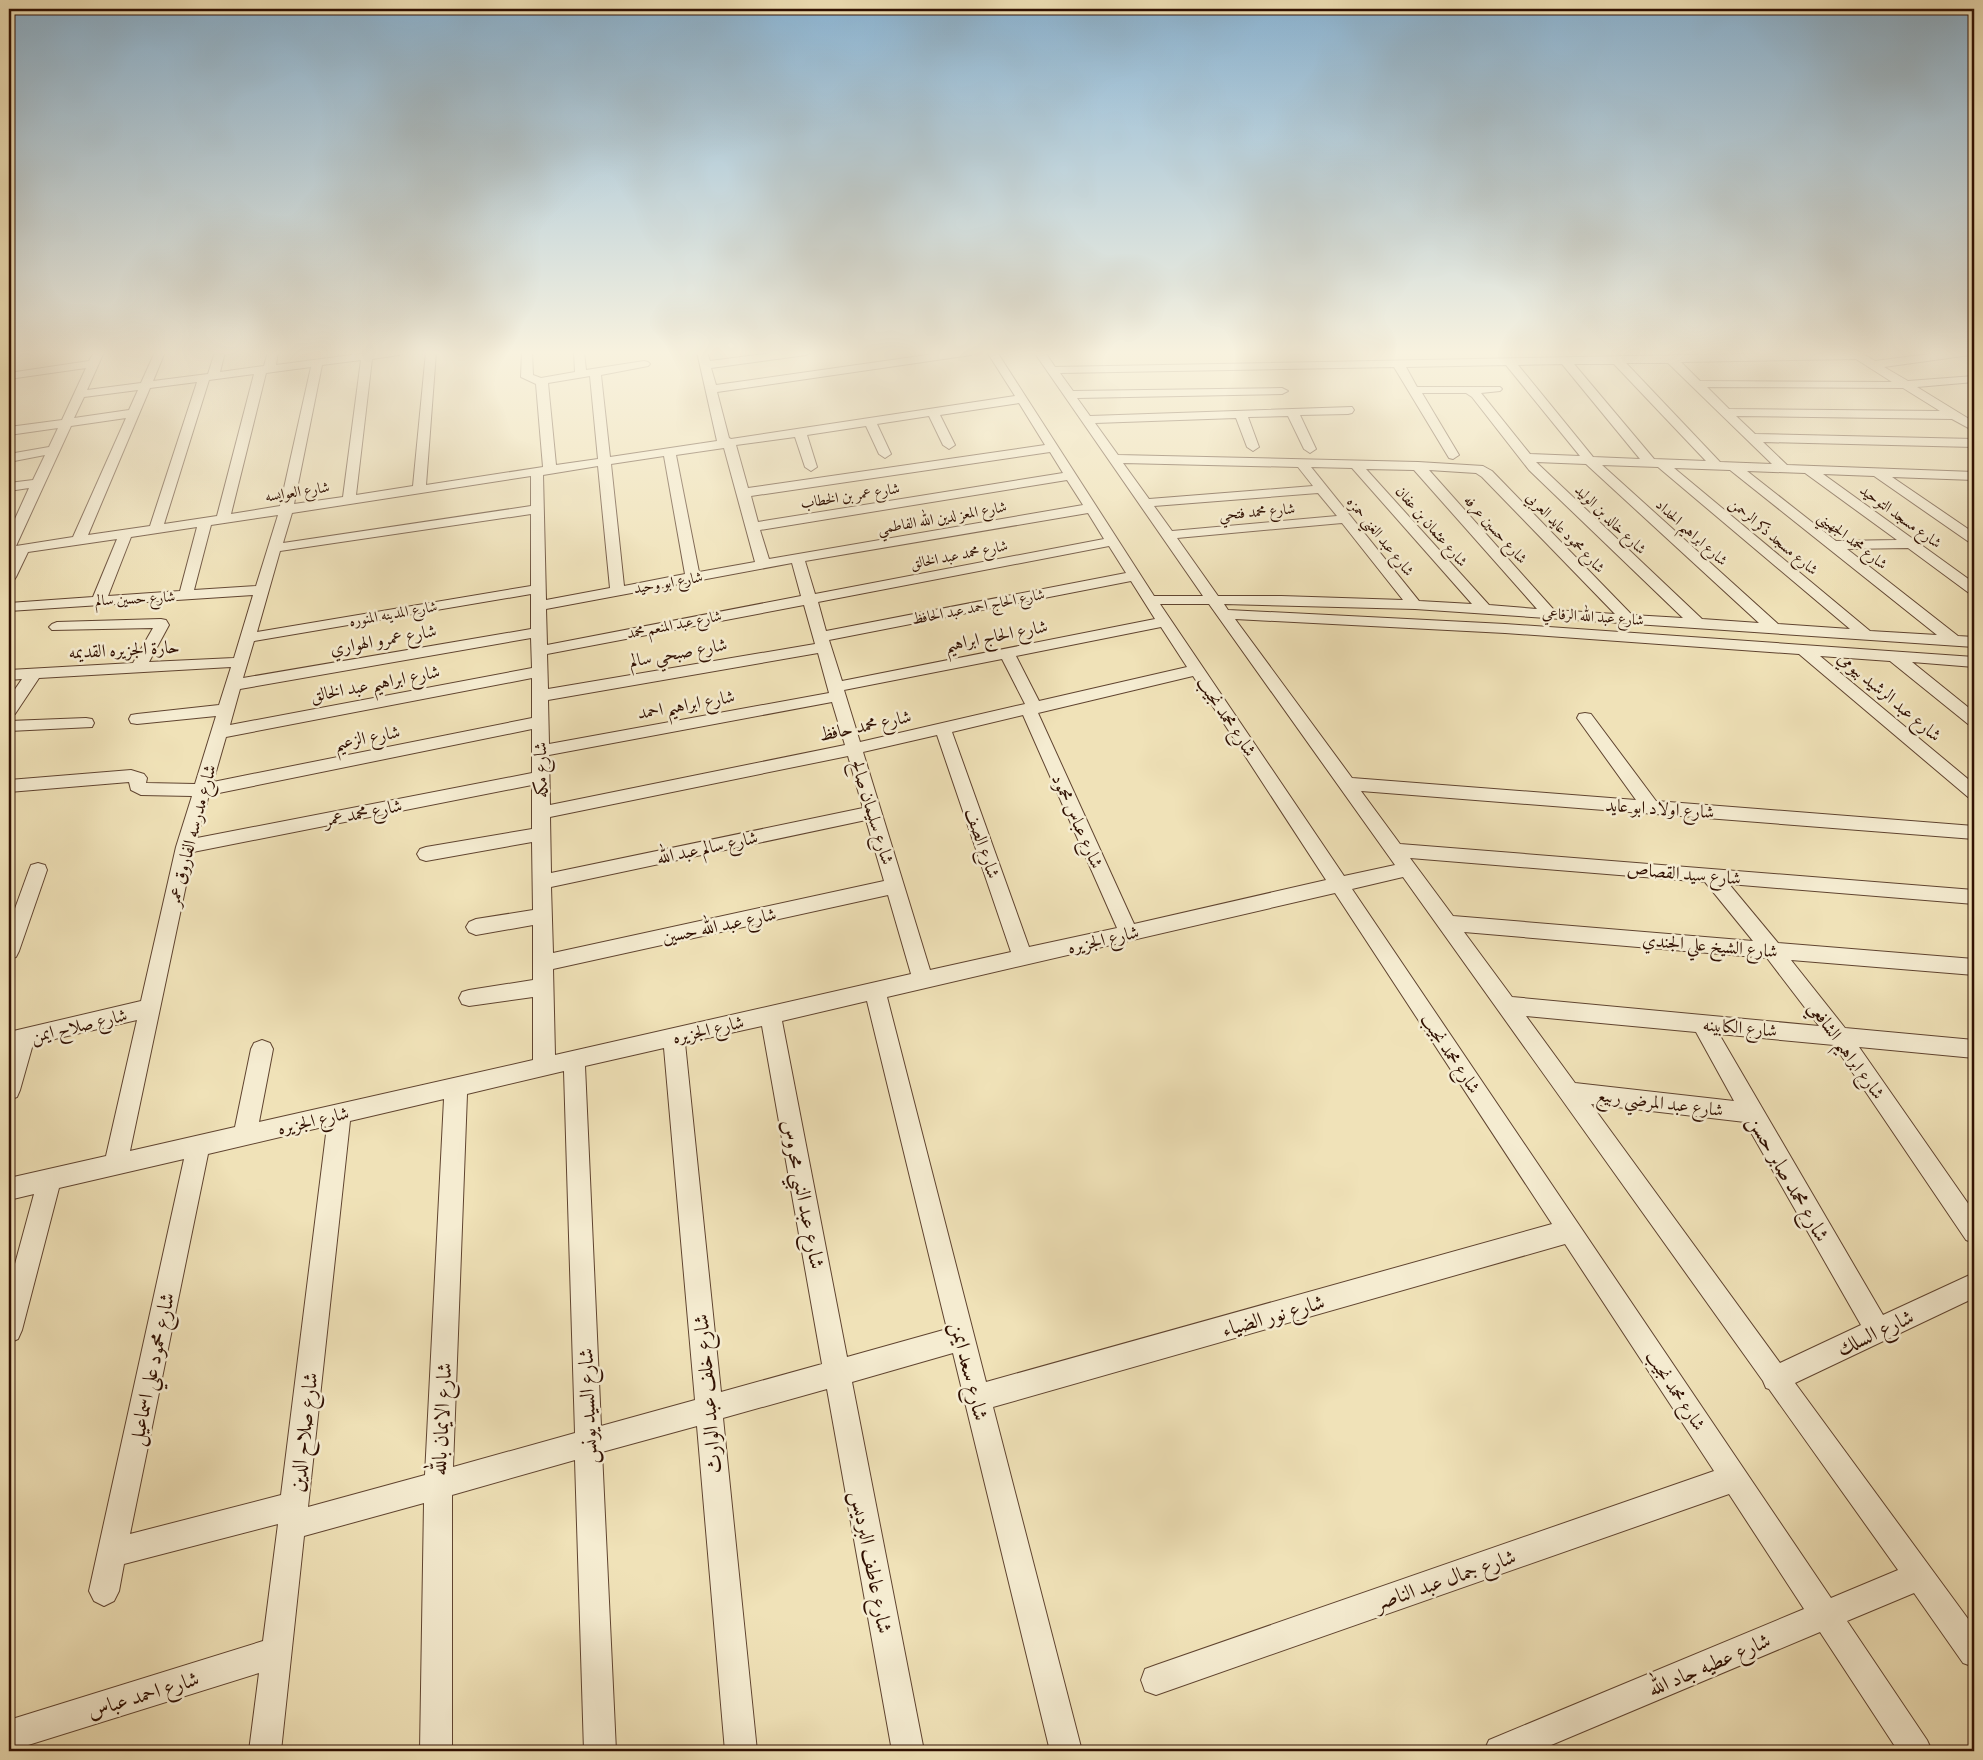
<svg xmlns="http://www.w3.org/2000/svg" width="1983" height="1760" font-family="'EB Garamond',Amiri,serif">
  <style>
    .lines { fill: none; stroke-linecap: round; stroke-linejoin: round }
    .street-casing { stroke: #604430; stroke-width: 2 }
    .street { fill: #f5ecd1; fill-rule: evenodd }
    .labels { text-anchor: middle; dominant-baseline: central; stroke-width: 5; stroke-linejoin: round; paint-order: stroke }
    .far-street-label { font-size: 15px; fill: #301002; stroke: #f5ecd1 }
    .street-label { font-size: 18px; fill: #301002; stroke: #f5ecd1 }
    .near-street-label { font-size: 21px; fill: #301002; stroke: #f5ecd1 }
  </style>
  <rect width="100%" height="100%" fill="#f0e2b8"/>
  <filter id="stains"><feTurbulence type="fractalNoise" baseFrequency=".004" numOctaves="4"/><feColorMatrix values="0 0 0 0 .2 0 0 0 0 .09 0 0 0 0 .02 0 0 0 .5 -.17"/></filter>
  <radialGradient id="worn" r=".72"><stop offset=".6" stop-color="#630" stop-opacity="0"/><stop offset="1" stop-color="#630" stop-opacity=".3"/></radialGradient>
  <g class="lines">
    <g class="street-casing">
      <g id="street">
        <path d="M94,352H104L87,390L141,383L155,352H165L153,381L208,374L215,352H225L220,372L264,366L268,352H278L276,365L374,352H404L399,355L372,359L356,495L413,486L426,352H436L426,485L543,467L536,384L521,377L522,352H532L533,375L541,378L575,372L574,352H584L586,370L644,361L648,362L650,364L648,366L601,375L610,457L717,441L697,352H707L710,361L780,352H811L806,355L711,368L716,385L948,352H976L971,355L717,392L729,438L731,439L1015,396L987,352H997L1154,596H1203L1034,352H1045L1055,367L1847,352H1860L1875,361L1945,352H1974V354L1970,355L1884,367L1908,381L1974,376V382L1917,387L1974,422V431L1952,419L1736,416L1755,434L1974,439V447L1763,442L1787,465L1974,472V480L1892,477L1974,533V543L1969,542L1874,476L1823,474L1974,583V594L1969,593L1908,548L1847,549L1958,636L1974,637V647L1415,609L1224,604L1228,610L1505,624L1974,657V667L1912,662L1974,712V725L1968,724L1890,661L1820,656L1974,784V799L1968,797L1799,654L1505,633L1235,619L1352,778L1636,800L1577,718L1579,714L1585,713L1591,714L1656,801L1974,826V839L1361,791L1400,844L1974,890V904L1729,884L1778,943L1974,959V975L1791,960L1845,1028L1974,1040V1058L1859,1047L1974,1212V1243L1966,1240L1834,1045L1719,1034L1883,1315L1974,1273V1298L1795,1383L1974,1627V1667L1963,1663L1914,1593L1847,1621L1927,1740L1932,1751H1898L1820,1632L1537,1751H1484L1489,1740L1804,1609L1729,1494L1156,1695L1145,1691L1141,1680L1145,1669L1156,1665L1714,1471L1565,1244L993,1407L1082,1751H1050L953,1353L852,1382L924,1751H892L827,1389L723,1418L757,1751H725L697,1426L602,1452L616,1751H584L575,1460L452,1495V1751H420L424,1503L304,1536L281,1751H249L259,1673L9,1751V1720L263,1641L278,1524L124,1564L119,1591L114,1601L104,1606L94,1601L89,1591L184,1159L59,1188L22,1330L18,1339L9,1343V1286L34,1194L9,1200V1178L106,1156L137,1020L33,1044L20,1090L17,1097L9,1100V1055L11,1050H9V1032L141,1001L176,847L192,796L141,795L131,790L129,782L9,792V780L131,770L144,774L147,778L146,783L195,784L216,716L137,724L131,723L129,719L131,715L137,714L219,705L231,667L39,678L15,714L9,715V698L22,679L9,680V670L133,663L153,628L52,630L49,627L52,624L57,622L161,619L166,620L169,625L149,662L234,658L253,595L9,611V603L93,597L117,539L28,552L16,577L14,580L9,581V563L13,555H9V532L29,488L9,491V483L33,480L45,455L9,462V454L49,447L58,428L9,435V427L62,420L86,368L9,379V373L89,361ZM1856,359L1892,382L1700,381L1681,362ZM361,360L343,497L294,504L322,365ZM1626,363H1668L1772,464L1720,462ZM1562,364L1640,459L1593,457L1518,365ZM1574,364H1614L1706,461L1654,459ZM1506,365L1580,456L1530,454L1481,393L1500,391L1502,389L1500,387H1417L1406,367ZM311,367L280,506L231,514L266,373ZM1394,367L1449,458L1453,459L1459,455L1422,393H1466L1472,397L1529,470L1683,618L1632,615L1492,471L1483,466L1418,462L1118,455L1095,423L1236,418L1247,447L1253,451L1259,447L1248,417L1288,416L1304,449L1310,453L1316,449L1300,415L1348,414L1352,413L1354,410L1352,407L1090,416L1077,398L1282,394L1288,391L1282,388L1073,391L1060,373ZM254,374L217,516L164,524L209,380ZM590,376L598,459L556,465L548,383ZM197,382L150,526L88,535L150,388ZM1707,387L1903,388L1940,411L1729,409ZM138,390L129,410L74,418L84,397ZM1019,403L1045,445L748,488L736,445L795,437L805,467L811,471L817,467L807,435L866,426L879,454L885,458L891,454L877,424L929,416L943,445L949,449L955,445L940,415ZM126,418L73,537L16,546L71,426ZM724,448L755,562L699,572L676,455ZM1050,452L1063,473L758,522L751,496ZM664,456L685,574L624,586L611,464ZM1536,462L1586,464L1759,623L1702,619ZM1123,463L1298,467L1313,486L1149,499ZM1602,465L1658,467L1850,629L1778,624ZM598,466L610,588L546,600L543,475ZM1311,467L1352,468L1472,604L1419,601ZM1674,468L1730,470L1937,635L1870,631ZM1366,469L1414,470L1537,609L1489,605ZM1429,470L1476,473L1482,477L1615,614L1554,610ZM1747,471L1805,473L1897,540L1836,541ZM531,476V506L283,543L292,513ZM1067,480L1083,505L769,559L760,530ZM1318,493L1337,516L1172,531L1154,506ZM1088,513L1104,539L815,594L805,561ZM531,514V586L257,632L280,551ZM278,515L256,586L194,590L211,525ZM1342,523L1403,600L1281,596H1218L1177,538ZM197,527L180,591L108,596L131,537ZM1109,546L1126,573L826,631L818,602ZM792,563L801,596L547,645L546,609ZM1131,581L1155,619L842,681L829,640ZM531,594V629L243,678L254,641ZM1160,604H1209L1395,865L1344,876ZM804,605L815,644L548,689L547,654ZM1161,627L1187,667L1039,701L1016,656ZM531,638L532,668L230,725L240,689ZM818,653L829,693L549,744L548,700ZM1002,659L1025,704L860,742L844,690ZM1193,676L1326,880L1134,924L1038,713ZM532,678V718L213,782L226,737ZM832,702L845,745L550,805L549,755ZM1023,715L1117,928L1029,947L952,732ZM532,729V773L197,838L209,795ZM937,735L1011,952L930,970L863,752ZM848,756L863,808L551,873L550,817ZM532,785V829L426,847L420,849L417,854L420,859L426,861L532,842L533,910L476,919L469,922L466,927L469,932L476,935L533,925V980L469,990L462,992L459,998L462,1004L469,1006L533,997V1060L259,1122L273,1049L270,1043L262,1040L254,1043L251,1049L235,1127L130,1151L193,852ZM866,820L884,881L553,953L551,887ZM1410,858L1705,882L1753,941L1453,916ZM1403,877L1763,1381L1766,1388L1769,1389L1898,1570L1831,1598L1352,889ZM1335,893L1552,1224L986,1382L887,997ZM888,895L911,974L555,1055L553,969ZM1464,932L1767,958L1819,1026L1512,997ZM867,1001L947,1329L847,1357L782,1021ZM1526,1016L1696,1032L1734,1101L1575,1083ZM762,1026L822,1364L721,1392L685,1043ZM664,1048L695,1400L601,1426L585,1066ZM564,1071L575,1433L453,1467L467,1094ZM444,1099L425,1475L308,1507L350,1121ZM1591,1104L1745,1122L1861,1325L1780,1363ZM327,1126L281,1495L130,1534L208,1154Z"/>
        <polygon points="86,718 92,719 94,723 92,727 9,731 9,721"/>
        <polygon points="38,863 45,865 47,870 19,951 16,957 9,959 9,925 29,870 31,865"/>
      </g>
    </g>
    <use href="#street" class="street"/>
  </g>
  <linearGradient id="sky" x2="0" y2="1"><stop stop-color="#8bb6d6"/><stop offset="0.59" stop-color="#f8f2df"/><stop offset="1" stop-color="#f8f2df" stop-opacity="0"/></linearGradient>
  <rect width="1983" height="598" fill="url(#sky)"/>
  <g class="labels">
    <g class="far-street-label">
      <text transform="translate(297 491) rotate(-9)">شارع العوايسه</text>
      <text transform="translate(850 495) rotate(-9)">شارع عمر بن الخطاب</text>
      <text transform="translate(1257 511) rotate(-5)">شارع محمد فتحي</text>
      <text transform="translate(1901 516) rotate(36)">شارع مسجد التوحيد</text>
      <text transform="translate(942 517) rotate(-10)">شارع المعز لدين الله الفاطمي</text>
      <text transform="translate(1611 519) rotate(44)">شارع خالد بن الوليد</text>
      <text transform="translate(1432 526) rotate(49)">شارع عثمان بن عفان</text>
      <text transform="translate(1496 529) rotate(48)">شارع حسين عرفه</text>
      <text transform="translate(1566 532) rotate(46)">شارع محمود عايد العربي</text>
      <text transform="translate(1692 532) rotate(42)">شارع ابراهيم الحداد</text>
      <text transform="translate(1381 536) rotate(51)">شارع عبد الغني حمزه</text>
      <text transform="translate(1774 536) rotate(40)">شارع مسجد ذكر الرحمن</text>
      <text transform="translate(1853 540) rotate(38)">شارع محمد الجهيني</text>
      <text transform="translate(959 554) rotate(-11)">شارع محمد عبد الخالق</text>
      <text transform="translate(668 582) rotate(-10)">شارع ابو وحيد</text>
      <text transform="translate(135 598) rotate(-3)">شارع حسين سالم</text>
      <text transform="translate(978 606) rotate(-11)">شارع الحاج احمد عبد الحافظ</text>
      <text transform="translate(393 613) rotate(-10)">شارع المدينه المنوره</text>
      <text transform="translate(1593 616) rotate(4)">شارع عبد الله الرفاعي</text>
      <text transform="translate(674 624) rotate(-11)">شارع عبد المنعم محمد</text>
    </g>
    <g class="street-label">
      <text transform="translate(996 635) rotate(-11)">شارع الحاج ابراهيم</text>
      <text transform="translate(383 639) rotate(-10)">شارع عمرو الهواري</text>
      <text transform="translate(124 649) rotate(-3)">حارة الجزيره القديمه</text>
      <text transform="translate(678 652) rotate(-10)">شارع صبحي سالم</text>
      <text transform="translate(375 683) rotate(-11)">شارع ابراهيم عبد الخالق</text>
      <text transform="translate(1890 696) rotate(40)">شارع عبد الرشيد بيومي</text>
      <text transform="translate(686 704) rotate(-10)">شارع ابراهيم احمد</text>
      <text transform="translate(1227 716) rotate(56)">شارع محمد نجيب</text>
      <text transform="translate(865 725) rotate(-12)">شارع محمد حافظ</text>
      <text transform="translate(367 737) rotate(-11)">شارع الزعيم</text>
      <text transform="translate(540 770) rotate(-91)">شارع مكه</text>
      <text transform="translate(1660 808) rotate(4)">شارع اولاد ابو عايد</text>
      <text transform="translate(363 812) rotate(-11)">شارع محمد عمر</text>
      <text transform="translate(873 812) rotate(73)">شارع سليمان صالح</text>
      <text transform="translate(1078 821) rotate(66)">شارع عباس محمود</text>
      <text transform="translate(191 835) rotate(-75)">شارع مدرسه الفاروق عمر</text>
      <text transform="translate(983 843) rotate(71)">شارع الصف</text>
      <text transform="translate(707 847) rotate(-12)">شارع سالم عبد الله</text>
      <text transform="translate(1684 873) rotate(5)">شارع سيد القصاص</text>
      <text transform="translate(719 925) rotate(-12)">شارع عبد الله حسين</text>
      <text transform="translate(1103 939) rotate(-13)">شارع الجزيره</text>
      <text transform="translate(1710 945) rotate(5)">شارع الشيخ علي الجندي</text>
      <text transform="translate(79 1025) rotate(-13)">شارع صلاح ايمن</text>
      <text transform="translate(1740 1027) rotate(5)">شارع الكابينه</text>
      <text transform="translate(708 1029) rotate(-13)">شارع الجزيره</text>
      <text transform="translate(1847 1050) rotate(54)">شارع ابراهيم الشافعي</text>
      <text transform="translate(1451 1053) rotate(56)">شارع محمد نجيب</text>
      <text transform="translate(1660 1102) rotate(7)">شارع عبد المرضي ربيع</text>
      <text transform="translate(313 1120) rotate(-13)">شارع الجزيره</text>
      <text transform="translate(1676 1390) rotate(56)">شارع محمد نجيب</text>
    </g>
    <g class="near-street-label">
      <text transform="translate(1789 1178) rotate(60)">شارع محمد صابر حسن</text>
      <text transform="translate(804 1194) rotate(79)">شارع عبد النبي محروس</text>
      <text transform="translate(1273 1315) rotate(-16)">شارع نور الضياء</text>
      <text transform="translate(1875 1332) rotate(-25)">شارع السلك</text>
      <text transform="translate(151 1369) rotate(-78)">شارع محمود علي اسماعيل</text>
      <text transform="translate(970 1371) rotate(76)">شارع سعد ايمن</text>
      <text transform="translate(707 1394) rotate(-95)">شارع خلف عبد الوارث</text>
      <text transform="translate(587 1406) rotate(-92)">شارع السيد يونس</text>
      <text transform="translate(441 1419) rotate(-87)">شارع الايمان بالله</text>
      <text transform="translate(303 1432) rotate(-83)">شارع صلاح الدين</text>
      <text transform="translate(872 1562) rotate(79)">شارع عاطف البرديس</text>
      <text transform="translate(1445 1579) rotate(-19)">شارع جمال عبد الناصر</text>
      <text transform="translate(1709 1664) rotate(-23)">شارع عطيه جاد الله</text>
      <text transform="translate(143 1694) rotate(-17)">شارع احمد عباس</text>
    </g>
  </g>
  <rect width="1983" height="1760" fill="none" stroke="#f0e2b8" stroke-width="30"/>
  <rect x="10" y="10" width="1963" height="1740" fill="none" stroke="#301002" stroke-width="2.5"/>
  <rect x="15" y="15" width="1953" height="1730" fill="none" stroke="#301002"/>
  <rect width="100%" height="100%" filter="url(#stains)"/>
  <rect width="100%" height="100%" fill="url(#worn)"/>
</svg>
